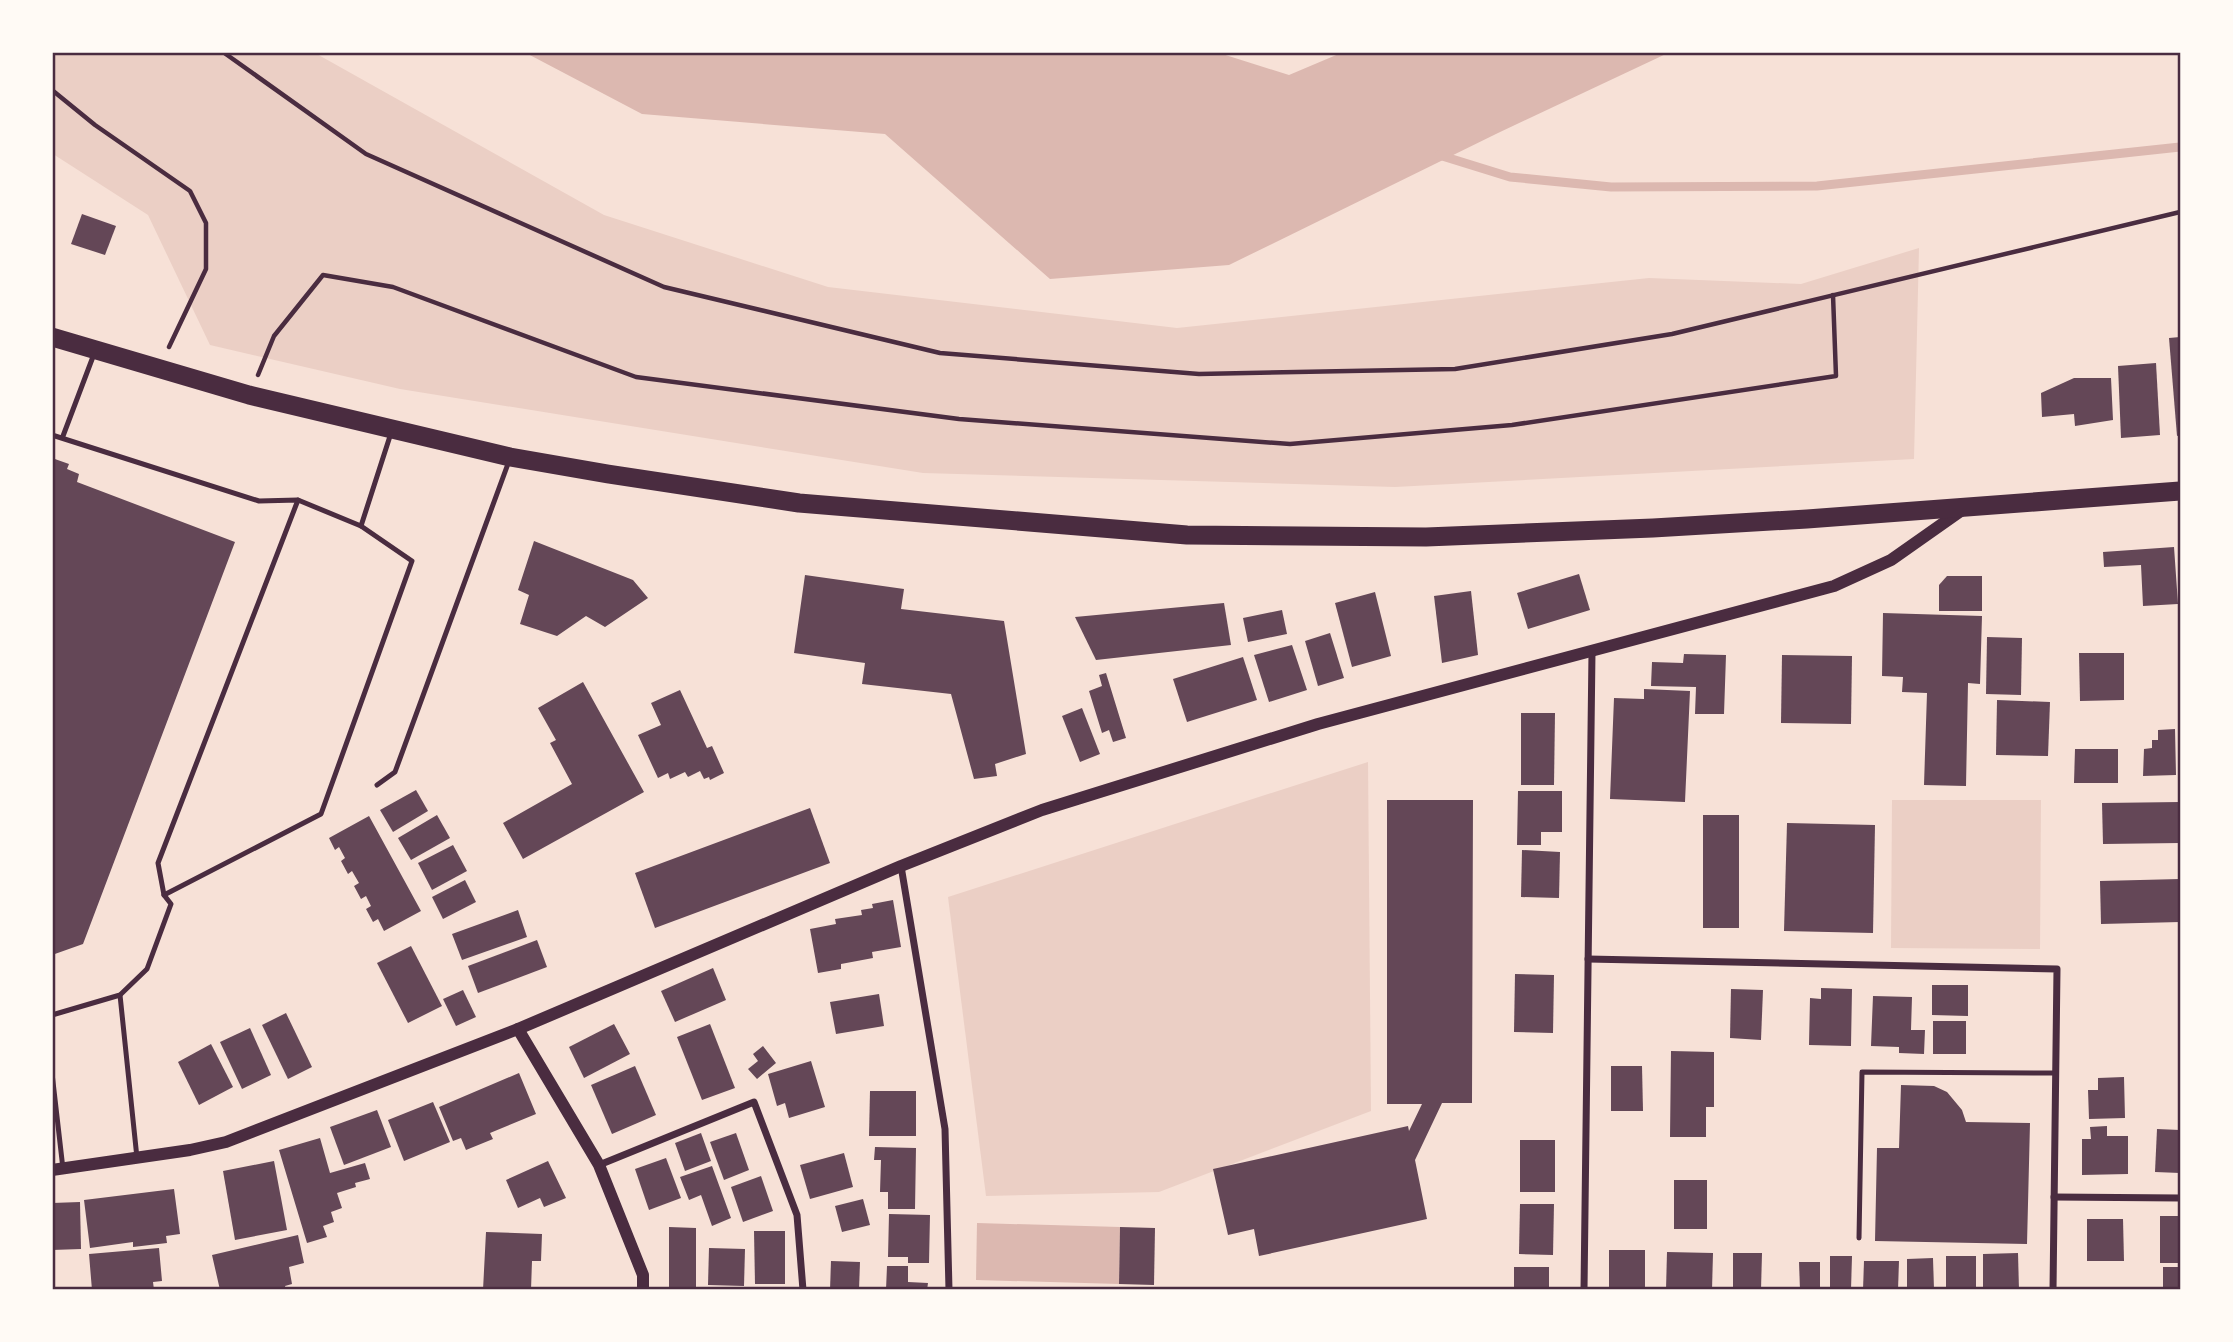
<svg xmlns="http://www.w3.org/2000/svg" width="2233" height="1342" font-family="Signika,sans-serif">
  <style>
    .green { fill: #ebcfc5 }
    .water { fill: #dcb8b0 }
    .lines { fill: none; stroke-linecap: round; stroke-linejoin: round }
    .stream { stroke: #dcb8b0; stroke-width: 9 }
    .building { fill: #644757 }
    .path { stroke: #4a2c40; stroke-width: 4.5 }
    .service { stroke: #4a2c40; stroke-width: 5 }
    .minor { stroke: #4a2c40; stroke-width: 7 }
    .tertiary { stroke: #4a2c40; stroke-width: 12 }
    .trunk { stroke: #4a2c40; stroke-width: 19 }
    .neatline { fill: none; stroke: #4a2c40; stroke-width: 2.5 }
  </style>
  <rect width="100%" height="100%" fill="#f7e1d7"/>
  <g class="green">
    <polygon points="52,53 315,53 604,215 828,287 1177,328 1649,278 1801,284 1919,248 1914,459 1395,487 923,473 400,389 210,345 148,215 53,154"/>
    <polygon points="1368,762 1371,1111 1159,1192 986,1196 948,897"/>
    <polygon points="1892,800 2041,800 2040,949 1891,948"/>
  </g>
  <g class="water">
    <polygon points="1216,52 1289,75 1341,53 1668,53 1498,133 1229,265 1050,279 885,134 642,114 526,53"/>
    <polygon points="977,1223 1120,1227 1119,1284 976,1280"/>
  </g>
  <g class="lines">
    <polyline class="stream" points="1439,155 1510,177 1611,187 1817,186 2180,147"/>
  </g>
  <g class="building">
    <polygon points="82,214 116,226 105,255 71,244"/>
    <polygon points="2180,337 2180,435 2177,436 2169,338"/>
    <polygon points="2156,363 2160,435 2121,438 2118,366"/>
    <polygon points="2074,378 2111,378 2113,420 2075,426 2074,414 2042,417 2041,393"/>
    <polygon points="52,458 69,464 67,469 79,474 77,482 235,542 83,944 52,955"/>
    <polygon points="534,541 633,580 648,598 605,627 586,616 557,636 520,624 529,595 518,590"/>
    <polygon points="2174,547 2178,604 2143,606 2141,565 2104,567 2103,552"/>
    <polygon points="1579,574 1590,610 1528,629 1517,593"/>
    <polygon points="805,575 904,589 901,609 1004,621 1026,754 995,764 997,776 974,779 951,694 862,684 865,663 794,653"/>
    <polygon points="1947,576 1982,576 1982,611 1939,611 1939,585"/>
    <polygon points="1471,591 1478,655 1442,663 1434,596"/>
    <polygon points="1375,592 1391,656 1352,667 1335,603"/>
    <polygon points="1224,603 1231,645 1096,660 1075,617"/>
    <polygon points="1282,610 1287,634 1248,642 1243,618"/>
    <polygon points="1883,613 1982,616 1980,684 1968,683 1966,786 1924,785 1927,693 1902,692 1903,677 1882,676"/>
    <polygon points="1330,633 1344,678 1318,686 1305,641"/>
    <polygon points="1987,637 2022,638 2021,695 1986,694"/>
    <polygon points="1292,645 1307,690 1269,702 1254,655"/>
    <polygon points="2079,653 2124,653 2124,700 2080,701"/>
    <polygon points="1684,654 1726,655 1724,714 1695,714 1696,687 1651,686 1652,662 1683,663"/>
    <polygon points="1782,655 1852,656 1851,724 1781,723"/>
    <polygon points="1243,657 1257,700 1187,722 1173,679"/>
    <polygon points="1106,673 1126,738 1113,742 1109,730 1102,733 1089,691 1102,686 1099,675"/>
    <polygon points="583,682 644,792 523,859 503,823 572,784 550,743 556,740 538,708"/>
    <polygon points="1644,689 1690,691 1685,802 1610,799 1614,698 1644,699"/>
    <polygon points="680,690 707,748 712,746 724,773 710,780 709,777 704,779 700,771 688,777 685,772 670,779 668,773 658,778 638,735 661,725 651,703"/>
    <polygon points="1997,700 2050,702 2048,756 1996,755"/>
    <polygon points="1082,708 1100,754 1080,762 1062,716"/>
    <polygon points="1521,713 1555,713 1554,785 1521,785"/>
    <polygon points="2175,729 2176,775 2143,776 2144,749 2152,748 2152,740 2158,740 2158,730"/>
    <polygon points="2075,749 2118,749 2118,783 2074,783"/>
    <polygon points="416,790 428,811 393,832 380,810"/>
    <polygon points="1518,791 1562,791 1562,832 1541,832 1541,845 1517,845"/>
    <polygon points="1387,800 1473,800 1472,1103 1442,1103 1415,1160 1427,1219 1259,1256 1254,1229 1228,1235 1213,1169 1408,1126 1409,1131 1422,1104 1387,1104"/>
    <polygon points="2180,802 2180,843 2103,844 2102,803"/>
    <polygon points="810,808 830,863 655,928 635,873"/>
    <polygon points="437,815 450,838 411,860 398,838"/>
    <rect x="1703" y="815" width="36" height="113"/>
    <polygon points="369,816 421,911 384,931 378,919 373,922 366,909 371,906 366,896 361,899 354,886 359,883 352,871 348,874 341,861 345,858 339,847 335,850 329,838"/>
    <polygon points="1787,823 1875,825 1873,933 1784,931"/>
    <polygon points="453,845 467,871 432,890 418,863"/>
    <polygon points="1522,850 1560,852 1559,898 1521,897"/>
    <polygon points="2180,879 2180,922 2101,924 2100,881"/>
    <polygon points="465,880 476,902 443,919 432,897"/>
    <polygon points="893,900 901,947 872,952 873,958 841,964 841,969 818,973 810,929 836,924 835,919 862,915 861,910 873,908 872,904"/>
    <polygon points="518,910 527,937 462,960 452,934"/>
    <polygon points="537,940 547,967 478,993 468,966"/>
    <polygon points="411,946 442,1006 408,1023 377,963"/>
    <polygon points="713,968 726,1000 675,1022 661,991"/>
    <polygon points="1515,974 1554,975 1553,1033 1514,1032"/>
    <polygon points="1932,985 1968,985 1968,1016 1932,1015"/>
    <polygon points="1821,988 1852,989 1851,1046 1809,1045 1810,998 1821,999"/>
    <polygon points="1731,989 1763,990 1761,1040 1730,1038"/>
    <polygon points="463,990 476,1017 456,1026 443,999"/>
    <polygon points="879,994 884,1026 836,1034 830,1002"/>
    <polygon points="1873,996 1912,997 1911,1030 1925,1030 1924,1054 1899,1053 1899,1047 1871,1046"/>
    <polygon points="286,1013 312,1067 288,1079 262,1025"/>
    <rect x="1933" y="1021" width="33" height="33"/>
    <polygon points="614,1024 630,1054 584,1078 569,1047"/>
    <polygon points="710,1024 735,1088 702,1100 677,1037"/>
    <polygon points="250,1028 271,1075 242,1089 220,1042"/>
    <polygon points="211,1044 233,1087 199,1105 178,1062"/>
    <polygon points="763,1046 776,1063 757,1079 748,1069 758,1061 753,1054"/>
    <polygon points="1671,1051 1714,1052 1714,1107 1706,1107 1706,1137 1670,1137"/>
    <polygon points="811,1061 825,1107 789,1118 785,1103 777,1106 768,1074"/>
    <polygon points="635,1066 656,1115 612,1134 591,1085"/>
    <polygon points="1611,1066 1642,1066 1643,1111 1611,1111"/>
    <polygon points="519,1073 536,1114 490,1133 493,1139 466,1150 461,1138 453,1141 439,1107"/>
    <polygon points="2124,1077 2125,1118 2089,1119 2088,1090 2098,1090 2098,1078"/>
    <polygon points="1901,1085 1934,1086 1947,1092 1962,1110 1966,1122 2030,1123 2027,1244 1875,1241 1877,1148 1899,1148"/>
    <polygon points="870,1091 916,1091 916,1136 869,1136"/>
    <polygon points="433,1102 450,1142 404,1161 388,1120"/>
    <polygon points="377,1110 391,1147 344,1165 330,1127"/>
    <polygon points="2107,1126 2107,1136 2128,1136 2128,1174 2082,1175 2082,1139 2091,1139 2090,1127"/>
    <polygon points="2157,1129 2180,1130 2180,1173 2155,1172"/>
    <polygon points="701,1133 711,1161 685,1171 675,1143"/>
    <polygon points="736,1133 749,1170 724,1180 710,1142"/>
    <polygon points="320,1138 330,1173 365,1163 370,1179 355,1183 356,1187 337,1193 342,1208 331,1212 334,1222 323,1226 327,1237 307,1243 279,1150"/>
    <rect x="1520" y="1140" width="35" height="52"/>
    <polygon points="875,1147 916,1148 915,1209 888,1209 888,1192 880,1192 881,1160 874,1160"/>
    <polygon points="844,1153 853,1187 810,1199 800,1165"/>
    <polygon points="666,1158 681,1198 649,1210 635,1169"/>
    <polygon points="274,1161 287,1230 235,1240 223,1171"/>
    <polygon points="548,1161 566,1198 544,1207 540,1198 518,1208 506,1180"/>
    <polygon points="712,1166 731,1218 712,1226 701,1195 689,1200 680,1177"/>
    <polygon points="761,1176 773,1211 743,1222 731,1187"/>
    <rect x="1674" y="1180" width="33" height="49"/>
    <polygon points="174,1189 180,1234 166,1236 167,1243 133,1247 133,1242 90,1248 84,1200"/>
    <polygon points="863,1199 870,1225 842,1232 835,1206"/>
    <polygon points="80,1202 81,1249 52,1250 52,1203"/>
    <polygon points="1520,1204 1554,1204 1553,1255 1519,1254"/>
    <polygon points="889,1214 930,1215 929,1263 908,1263 908,1257 888,1257"/>
    <rect x="2160" y="1216" width="20" height="47"/>
    <polygon points="2087,1219 2123,1219 2124,1261 2087,1261"/>
    <polygon points="669,1227 696,1228 696,1290 669,1290"/>
    <polygon points="1120,1227 1155,1228 1154,1285 1119,1284"/>
    <polygon points="754,1231 785,1231 785,1284 755,1284"/>
    <polygon points="486,1232 542,1234 541,1261 532,1261 531,1290 483,1290"/>
    <polygon points="298,1235 304,1263 289,1267 292,1284 285,1286 286,1290 220,1290 212,1255"/>
    <polygon points="159,1248 162,1281 153,1282 154,1290 92,1290 89,1254"/>
    <polygon points="709,1248 745,1249 744,1286 708,1285"/>
    <rect x="1609" y="1250" width="36" height="40"/>
    <polygon points="1667,1252 1713,1253 1712,1290 1666,1290"/>
    <polygon points="1733,1253 1762,1253 1761,1290 1733,1290"/>
    <polygon points="2018,1253 2019,1290 1983,1290 1983,1254"/>
    <polygon points="1830,1256 1852,1256 1851,1290 1830,1290"/>
    <rect x="1946" y="1256" width="30" height="34"/>
    <polygon points="1933,1258 1934,1290 1907,1290 1907,1259"/>
    <polygon points="831,1261 860,1262 859,1290 830,1290"/>
    <polygon points="1864,1261 1899,1261 1898,1290 1863,1290"/>
    <polygon points="1799,1262 1820,1262 1820,1290 1800,1290"/>
    <polygon points="887,1266 908,1266 908,1282 928,1283 927,1290 886,1290"/>
    <rect x="1514" y="1267" width="35" height="23"/>
    <rect x="2163" y="1267" width="17" height="23"/>
  </g>
  <g class="lines">
    <g class="path">
      <polyline points="223,52 366,154 664,287 940,353 1199,374 1455,369 1672,334 2180,212"/>
      <polyline points="52,90 95,125 190,191 206,223 206,269 169,347"/>
      <polyline points="258,375 274,336 323,275 393,287 636,377 959,419 1290,444 1512,425 1836,376 1833,295"/>
    </g>
    <g class="service">
      <polyline points="52,435 259,501 298,500 361,526 412,561 321,814 164,895"/>
      <polyline points="63,436 94,354"/>
      <polyline points="361,526 391,433"/>
      <polyline points="377,785 395,772 509,461"/>
      <polyline points="120,995 137,1158"/>
      <polyline points="52,1015 120,995 147,969 171,904 164,895 158,863 298,500"/>
      <polyline points="52,1073 63,1169"/>
      <polyline points="1859,1238 1862,1072 2055,1073"/>
    </g>
    <g class="minor">
      <polyline points="901,866 945,1129 949,1290"/>
      <polyline points="1588,959 2057,969 2053,1290"/>
      <polyline points="599,1165 754,1102 797,1215 803,1290"/>
      <polyline points="2054,1197 2180,1198"/>
      <polyline points="1584,1290 1592,652"/>
    </g>
    <g class="tertiary">
      <polyline points="518,1029 599,1165 643,1275 643,1290"/>
      <polyline points="52,1170 190,1150 226,1142 518,1029 901,866 1042,810 1318,724 1834,586 1891,560 1962,510"/>
    </g>
    <polyline class="trunk" points="52,337 249,395 510,457 608,474 799,503 1187,535 1426,537 1653,528 1807,519 2180,491"/>
  </g>
  <rect width="2233" height="1342" fill="none" stroke="#fffaf5" stroke-width="108"/>
  <rect x="54" y="54" width="2125" height="1234" class="neatline"/>
</svg>
